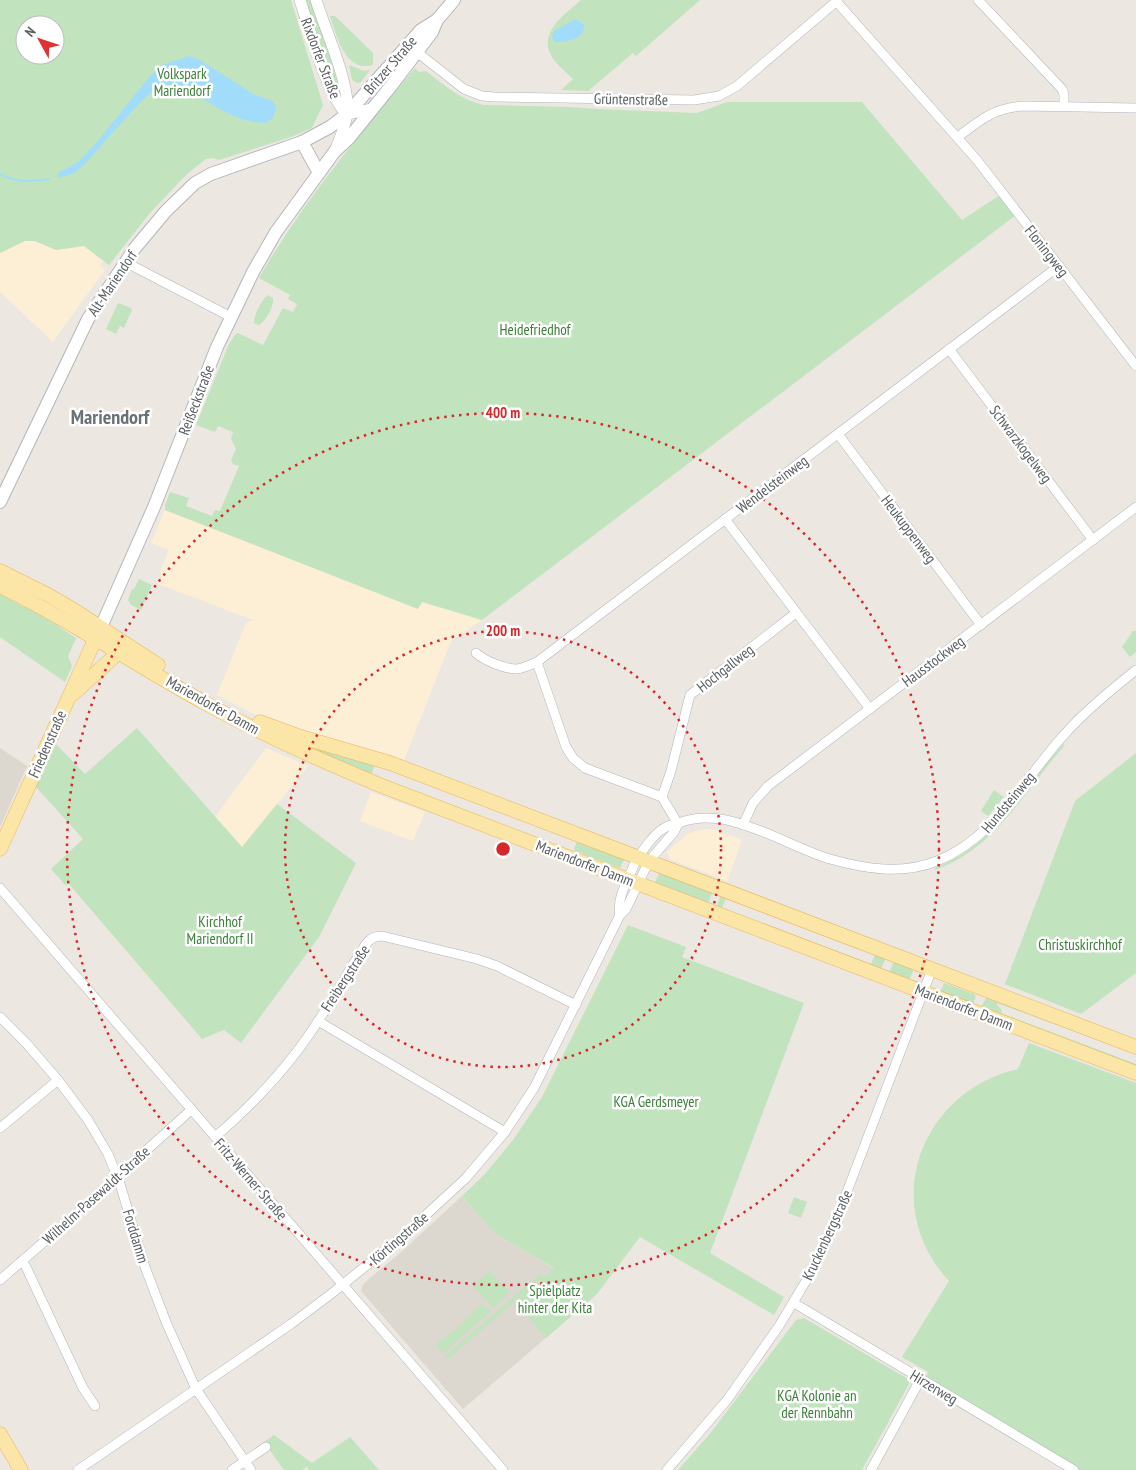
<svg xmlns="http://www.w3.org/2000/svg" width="1136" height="1470" font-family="'PT Sans Narrow',sans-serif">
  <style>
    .commercial { fill: #fcefd6 }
    .education { fill: #dcd7cf }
    .green { fill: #c1e3be; fill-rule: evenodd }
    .water { fill: #a2dcfb }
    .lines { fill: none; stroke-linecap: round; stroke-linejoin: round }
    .stream { stroke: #a2dcfb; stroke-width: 2 }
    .minor-casing { stroke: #b2b4b8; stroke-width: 10 }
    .tertiary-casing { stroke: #b2b4b8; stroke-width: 12 }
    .secondary-casing { stroke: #b3b6bb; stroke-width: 14 }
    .primary-casing { stroke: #eab55b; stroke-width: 15 }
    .minor { stroke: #fff; stroke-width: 9 }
    .tertiary { stroke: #fff; stroke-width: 11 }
    .secondary { stroke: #fff; stroke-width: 12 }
    .primary { stroke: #fbe5a7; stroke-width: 14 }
    .ring { fill: none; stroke: #d62828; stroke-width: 2.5; stroke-dasharray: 2.5 5 }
    .labels { text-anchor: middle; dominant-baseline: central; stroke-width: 5; stroke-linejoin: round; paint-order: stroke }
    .street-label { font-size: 15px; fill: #595e61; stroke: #fff }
    .park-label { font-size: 15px; fill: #3b8138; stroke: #fff }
    .district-label { font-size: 20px; font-weight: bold; fill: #6a7073; stroke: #fff }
    .centre { fill: #d62828; stroke: #fff; stroke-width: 2.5 }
    .ring-label { font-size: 15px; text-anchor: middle; font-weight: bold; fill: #d62828; stroke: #fff; stroke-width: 5; stroke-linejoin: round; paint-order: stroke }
  </style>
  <rect width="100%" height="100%" fill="#ece8e1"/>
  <g class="commercial">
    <polygon points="25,241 35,241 56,250 84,246 103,261 100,266 105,270 53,342 0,292 0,253"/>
    <polygon points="165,510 418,609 422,601 482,620 451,641 403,763 283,726 254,714 217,695 246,623 253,620 158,584 162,576 159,574 169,550 151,543"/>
    <polygon points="266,748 308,766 242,847 215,817"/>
    <polygon points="371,792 425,812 413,841 360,821"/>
    <polygon points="707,829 715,830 742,840 727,881 670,859 667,852 687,834 699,830"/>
  </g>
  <g class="education">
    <polygon points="0,748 27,766 0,827"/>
    <polygon points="462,1196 494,1233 597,1294 463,1409 361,1291 363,1284 400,1253"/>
  </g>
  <g class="green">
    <path d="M0,0H291L323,105L312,128L291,137L219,160L213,158L206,159L187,174L150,213L109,265L84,246L56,250L35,241H25L0,253ZM25,25H55V55H25Z"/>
    <polygon points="303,0 311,0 341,91 338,93"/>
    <path d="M581,0H700L636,56L633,53L588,91L561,90L573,79C566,72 554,63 550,53C540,30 567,13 581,0Z"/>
    <path d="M330,16H335L373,53V65C345,73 337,36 330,16Z"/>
    <polygon points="349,65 364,71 370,70 361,82 357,83 352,80"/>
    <path d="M415,68L419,72L426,71C445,86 461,100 484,105L569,107L598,109L697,113L727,102H862L962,220L1000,195L1016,215L482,620L422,602L418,609L165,510V505L170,492L189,498L186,506L212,516L215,510L220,511L239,466L233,464L231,460L236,449L231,439L233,432L218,426L215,432L196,425L228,346L234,336L238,333L263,345L283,308L293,312L297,304L288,299L290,295L259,278C302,203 359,135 415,68Z"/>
    <path d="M268,295L273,298C274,306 266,321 259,325L254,323C254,315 261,300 268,295Z"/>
    <polygon points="118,303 131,308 132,310 124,328 120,326 116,334 106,329"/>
    <polygon points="139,579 152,585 141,610 131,605 128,600 132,589 134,589"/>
    <polygon points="0,594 22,606 30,608 76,638 68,656 72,666 65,682 0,637"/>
    <polygon points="1133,631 1136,631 1136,652 1130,657 1122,647"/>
    <polygon points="137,728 242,847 277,804 356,863 319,937 241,1043 224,1030 202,1039 68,883 66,886 51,869 83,839 36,787 55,743 85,774"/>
    <polygon points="303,744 375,764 371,776 303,746"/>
    <path d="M1063,744L1065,745C1024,791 997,848 935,870V868C999,842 1020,793 1063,744Z"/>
    <polygon points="1136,753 1136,973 1081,1014 1005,984 1075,801"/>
    <polygon points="994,790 1004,797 988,816 981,811"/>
    <polygon points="577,841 625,858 620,868 575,851 574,849"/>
    <polygon points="660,871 712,893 708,904 654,885"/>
    <path d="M721,895L886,958L881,969L716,908ZM726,898L875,955L871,964L722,908Z"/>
    <polygon points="628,925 686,947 682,957 804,1003 710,1253 784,1297 774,1315 640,1237 597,1294 546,1338 515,1302 554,1268 494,1233 462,1196 485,1174 513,1140 542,1097"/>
    <polygon points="894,961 914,968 909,981 889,973"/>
    <polygon points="944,983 974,994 976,996 973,1004 940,993"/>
    <polygon points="986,998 1136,1051 1136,1054 997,1003 997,1005 1002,1010 1001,1013 1136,1064 1136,1067 981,1007"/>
    <path d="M1029,1043L1136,1083V1470H1078L925,1379L928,1372L902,1357L949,1281C878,1205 921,1091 1018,1069Z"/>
    <polygon points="794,1197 807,1202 801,1218 788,1213"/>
    <polygon points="490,1271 510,1293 493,1308 473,1286"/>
    <polygon points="540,1274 543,1277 448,1359 445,1356"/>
    <polygon points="482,1303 490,1312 443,1353 437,1346 438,1342 454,1331"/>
    <polygon points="804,1318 908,1379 909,1384 862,1470 678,1470 709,1435 796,1320"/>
    <polygon points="274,1435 312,1463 350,1437 379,1470 309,1470 307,1467 302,1470 284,1470 264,1442"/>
  </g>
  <g class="water">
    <path d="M576,19L584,25C584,41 565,42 554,42L552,37L554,31Z"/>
    <path d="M189,56L200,60L253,94L272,101L276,107L273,118L265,123C240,122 222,111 202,98C193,93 171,82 162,85C149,88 98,151 84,165L74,173L59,178L58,173L78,162L97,142L150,76L162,65Z"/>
  </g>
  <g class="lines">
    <path class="stream" d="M0,174C15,183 33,182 49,179"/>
    <g class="minor-casing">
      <g id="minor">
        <polyline points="978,0 1062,89 1064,94 1064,106"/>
        <polyline points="836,1 977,160 1136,366"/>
        <polyline points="413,49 464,89 482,96 495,97 694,100 719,96 737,86 838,0"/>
        <path d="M958,137C981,119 994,108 1024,106L1136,108"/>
        <polyline points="125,262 231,317"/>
        <polyline points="949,349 1093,540"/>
        <polyline points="838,434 981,625"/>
        <polyline points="725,519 870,709"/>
        <path d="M476,653C485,661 505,669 517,669C524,668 530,665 537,662L1059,266"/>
        <polyline points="537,662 566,747 573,758 585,768 662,797 678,824"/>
        <polyline points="662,797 671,771 690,695 796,613"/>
        <polyline points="743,825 753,803 768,786 1136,507"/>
        <polyline points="0,888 503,1470"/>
        <path d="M620,915C616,899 628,880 634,865C640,853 655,831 668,826C672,824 676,824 679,823C728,804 783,845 830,859C865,869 902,875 937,861C995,838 1023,780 1063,736C1085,711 1111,690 1136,670"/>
        <polyline points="0,1017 27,1044 58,1080 88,1120 108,1154 120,1184 145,1267 166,1322 196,1389 251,1470"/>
        <polyline points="318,1021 505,1132"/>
        <polyline points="0,1128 58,1080"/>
        <path d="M215,1137C244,1112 271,1085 295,1054C321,1021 341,983 364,947C368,940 374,936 382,936L477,959L497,966L576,1005"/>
        <polyline points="22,1261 26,1267 83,1388 95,1406"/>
        <polyline points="0,1280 75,1215 191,1110"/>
        <polyline points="794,1303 1074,1470"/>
        <polyline points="78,1470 291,1324 331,1294 403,1236 466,1178 505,1132 534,1088 620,915 626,909 649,861 674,832 678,824"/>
        <polyline points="232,1470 266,1447"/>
        <polyline points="667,1470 727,1400 779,1326 806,1281 840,1210 932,969"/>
        <polyline points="871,1470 920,1380"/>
      </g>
    </g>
    <g class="tertiary-casing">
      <g id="tertiary">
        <path d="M300,0C308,25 329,100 347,114"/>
        <path d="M316,0C325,30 351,85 347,114C345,127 340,139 335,151"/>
        <polyline points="347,114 372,109"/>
      </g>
    </g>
    <g class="secondary-casing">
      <g id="secondary">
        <polyline points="302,142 319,173"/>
        <polyline points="0,502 88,319 135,248 166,211 195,183 211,174 302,142 330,127 347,114 421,30 437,20 454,0"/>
        <polyline points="101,627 154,507 217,347 253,272 276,232 335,151 349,138 391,86 432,32 437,20"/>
      </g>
    </g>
    <g class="primary-casing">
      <g id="primary">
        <polyline points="0,571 48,595 77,612 158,665"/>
        <path d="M0,586C72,621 137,666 207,704C263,735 322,761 382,786L1136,1073"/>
        <polyline points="73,694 118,653"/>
        <polyline points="260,722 301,737 390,763 1136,1047"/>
        <polyline points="0,849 98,633"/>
        <polyline points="0,1434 21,1470"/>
      </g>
    </g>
    <use href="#minor" class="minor"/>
    <use href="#tertiary" class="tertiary"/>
    <use href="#secondary" class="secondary"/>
    <use href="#primary" class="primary"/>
  </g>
  <g class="ring">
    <circle cx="503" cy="849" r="218"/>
    <circle cx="503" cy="849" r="436"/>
  </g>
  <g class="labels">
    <g class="street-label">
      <text transform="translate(321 58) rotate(69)">Rixdorfer Straße</text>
      <text transform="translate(390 65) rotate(-49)">Britzer Straße</text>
      <text transform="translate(631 99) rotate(1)">Grüntenstraße</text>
      <text transform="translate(1047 251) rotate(52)">Floningweg</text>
      <text transform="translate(112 283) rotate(-56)">Alt-Mariendorf</text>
      <text transform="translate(196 400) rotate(-69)">Reißeckstraße</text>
      <text transform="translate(1021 444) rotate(53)">Schwarzkogelweg</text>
      <text transform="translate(772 484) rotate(-37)">Wendelsteinweg</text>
      <text transform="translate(909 529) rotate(53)">Heukuppenweg</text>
      <text transform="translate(933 661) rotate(-37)">Hausstockweg</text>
      <text transform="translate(725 668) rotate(-38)">Hochgallweg</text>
      <text transform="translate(213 705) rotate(29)">Mariendorfer Damm</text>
      <text transform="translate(47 744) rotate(-66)">Friedenstraße</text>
      <text transform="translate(1008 802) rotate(-50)">Hundsteinweg</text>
      <text transform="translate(585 863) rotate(21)">Mariendorfer Damm</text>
      <text transform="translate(345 978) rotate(-57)">Freibergstraße</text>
      <text transform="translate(964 1007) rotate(21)">Mariendorfer Damm</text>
      <text transform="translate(251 1179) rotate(49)">Fritz-Werner-Straße</text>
      <text transform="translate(96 1195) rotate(-42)">Wilhelm-Pasewaldt-Straße</text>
      <text transform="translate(827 1235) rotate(-65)">Kruckenbergstraße</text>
      <text transform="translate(136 1236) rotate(73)">Forddamm</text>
      <text transform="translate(399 1238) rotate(-41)">Körtingstraße</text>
      <text transform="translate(934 1387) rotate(31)">Hirzerweg</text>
    </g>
    <g class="park-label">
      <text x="182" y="73">Volkspark<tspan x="182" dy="17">Mariendorf</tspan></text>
      <text x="535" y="329">Heidefriedhof</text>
      <text x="220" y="921">Kirchhof<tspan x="220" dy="17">Mariendorf II</tspan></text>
      <text x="1080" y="944">Christuskirchhof</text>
      <text x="656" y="1101">KGA Gerdsmeyer</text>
      <text x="555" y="1290">Spielplatz<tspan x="555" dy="17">hinter der Kita</tspan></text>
      <text x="817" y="1395">KGA Kolonie an<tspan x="817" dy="17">der Rennbahn</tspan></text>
    </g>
    <g class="district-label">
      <text x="110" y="417">Mariendorf</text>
    </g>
  </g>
  <circle cx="503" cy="849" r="8" class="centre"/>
  <g class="ring-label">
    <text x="503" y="418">400 m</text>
    <text x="503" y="636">200 m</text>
  </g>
  <g transform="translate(40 40) rotate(310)"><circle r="24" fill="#ffffff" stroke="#bdbfc0"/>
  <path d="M0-4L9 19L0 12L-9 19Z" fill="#e03235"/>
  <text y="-8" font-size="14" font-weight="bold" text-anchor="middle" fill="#595e61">N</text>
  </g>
</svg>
